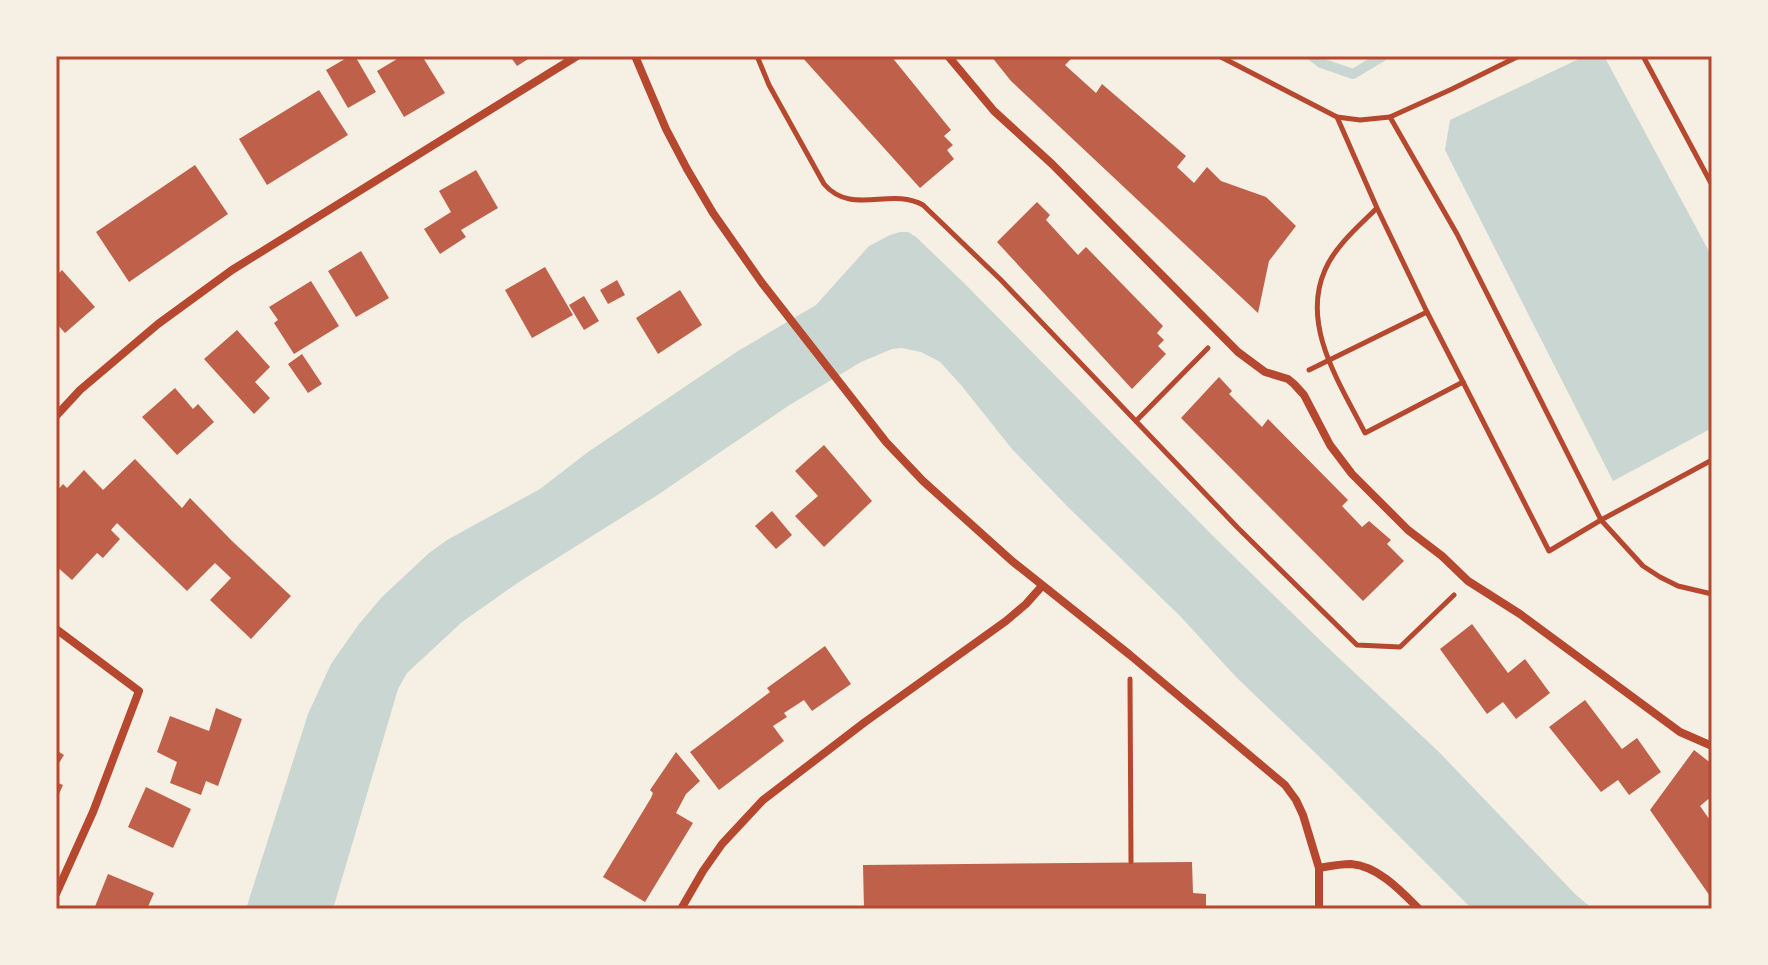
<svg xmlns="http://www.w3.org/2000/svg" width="1768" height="965" font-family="'Golos Text',sans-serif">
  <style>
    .water { fill: #c9d6d2 }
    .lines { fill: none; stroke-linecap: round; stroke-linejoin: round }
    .stream { stroke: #c9d6d2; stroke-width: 10 }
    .building { fill: #bf614a }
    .path { stroke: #b5482f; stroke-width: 5 }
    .minor { stroke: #b5482f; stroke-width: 8 }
    .neatline { fill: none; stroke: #b5482f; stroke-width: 3 }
  </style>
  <rect width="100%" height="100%" fill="#f6efe4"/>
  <g class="water">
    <polygon points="1585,56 1604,56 1712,257 1712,428 1613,481 1445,150 1450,120"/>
    <polygon points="900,232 908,232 916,237 964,283 1214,537 1325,645 1439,752 1576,895 1593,909 1472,909 1328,765 1236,677 1181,617 1068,507 1012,449 961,385 940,362 921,352 902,348 892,349 861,362 788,406 659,494 519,582 462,622 407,673 398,689 333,909 246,909 308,714 331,664 359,624 382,597 429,553 447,540 540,489 588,452 738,351 816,305 869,246 890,235"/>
  </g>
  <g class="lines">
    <polyline class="stream" points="1312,56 1321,63 1353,74 1383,56"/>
  </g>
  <g class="building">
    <polygon points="350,56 355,56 376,92 348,108 326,70"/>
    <polygon points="402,56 422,56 445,93 404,117 377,71"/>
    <polygon points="510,56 533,56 517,66"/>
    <polygon points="801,56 891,56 951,130 944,136 953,145 947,150 954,159 920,188"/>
    <polygon points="991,56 1074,56 1065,65 1096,93 1102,84 1186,156 1177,167 1194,183 1207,167 1221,181 1266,197 1296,226 1269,261 1258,313 1011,81"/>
    <polygon points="319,90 348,135 267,185 239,139"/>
    <polygon points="195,165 228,214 129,282 96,232"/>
    <polygon points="476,170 498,208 461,230 466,237 440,254 424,229 451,212 439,191"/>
    <polygon points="1037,202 1050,215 1046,220 1078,255 1086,247 1163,326 1157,333 1164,340 1158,346 1166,354 1132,389 997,242"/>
    <polygon points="361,251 389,298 356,317 328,271"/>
    <polygon points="545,267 573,315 532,338 505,290"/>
    <polygon points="62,270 95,307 65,333 56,323 56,276"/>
    <polygon points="617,280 625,295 608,304 600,290"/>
    <polygon points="311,281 339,326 294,354 274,323 278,320 269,307"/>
    <polygon points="680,290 702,325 658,354 636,318"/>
    <polygon points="584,296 599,321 584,330 569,305"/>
    <polygon points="237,330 270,367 255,382 270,398 254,414 204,359"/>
    <polygon points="302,354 322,384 308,393 288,364"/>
    <polygon points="1219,377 1232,391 1229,394 1262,427 1268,419 1348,500 1342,506 1362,527 1369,521 1391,540 1387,544 1404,561 1363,601 1181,418"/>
    <polygon points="175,388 193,409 198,404 214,422 177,455 142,417"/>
    <polygon points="824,445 872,501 824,547 795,516 818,496 795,471"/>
    <polygon points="135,459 182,508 190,498 232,541 291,596 251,639 210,600 231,578 215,563 187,591 117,523 111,530 120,539 103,558 97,553 72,580 56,566 56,492 63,484 67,488 84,470 103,490"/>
    <polygon points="772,511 792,535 776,549 755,526"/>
    <polygon points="1472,624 1508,673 1525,659 1550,693 1516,719 1503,702 1487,714 1440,649"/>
    <polygon points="825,646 851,684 812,711 804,700 784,713 787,717 773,726 784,741 719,790 690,752 770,692 767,688"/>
    <polygon points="1585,700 1622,749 1637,738 1661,772 1629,795 1618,780 1601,792 1549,727"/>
    <polygon points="216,708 242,719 218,786 206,781 201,795 170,783 177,762 157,752 170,716 209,731"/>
    <polygon points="56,750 64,755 56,768"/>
    <polygon points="1694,750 1712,764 1712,796 1700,806 1712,823 1712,899 1650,810"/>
    <polygon points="676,752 700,781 686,794 676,813 693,823 645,902 603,877 651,798 653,793 650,790"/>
    <polygon points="56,782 63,785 56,801"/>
    <polygon points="146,787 191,809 173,848 128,827"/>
    <polygon points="1192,862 1193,893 1206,894 1206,909 864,909 863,865"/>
    <polygon points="108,874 154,893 147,909 94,909"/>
  </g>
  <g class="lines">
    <g class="path">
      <path d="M757,56L769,85L824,184C851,216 891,187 923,205L1001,280L1238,528L1357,645L1400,647L1454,595"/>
      <polyline points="1219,56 1337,117 1360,120 1390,117 1452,89 1519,56"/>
      <polyline points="1643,56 1712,185"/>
      <path d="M1337,117L1377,208C1359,226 1335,246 1325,270C1300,326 1341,385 1365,433L1463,382L1427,312L1377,208"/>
      <polyline points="1390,117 1457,234 1601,520 1643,566 1660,577 1678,586 1712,594"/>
      <polyline points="1309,370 1427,312"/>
      <polyline points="1463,382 1549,551 1601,520 1712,460"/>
      <polyline points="1136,421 1208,348"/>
      <polyline points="1130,679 1131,862"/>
    </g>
    <g class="minor">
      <polyline points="635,56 666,129 687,169 713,213 762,283 886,442 923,481 1012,561 1130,655 1285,785 1296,800 1303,815 1319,868 1319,909"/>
      <polyline points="948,56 994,111 1052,164 1238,352 1265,372 1288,379 1294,384 1304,395 1330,445 1352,474 1408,530 1442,556 1468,581 1520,614 1680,732 1712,746"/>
      <polyline points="56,416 80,390 158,324 232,270 577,56"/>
      <polyline points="56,629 139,691 93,812 56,894"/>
      <path d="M1319,868C1330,866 1340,864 1351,864C1378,866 1401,891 1419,909"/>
      <polyline points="681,909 703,871 722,844 763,800 865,722 1006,621 1026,604 1042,586"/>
    </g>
  </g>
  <rect width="1768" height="965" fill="none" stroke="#f6efe4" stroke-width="116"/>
  <rect x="58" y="58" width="1652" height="849" class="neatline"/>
</svg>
